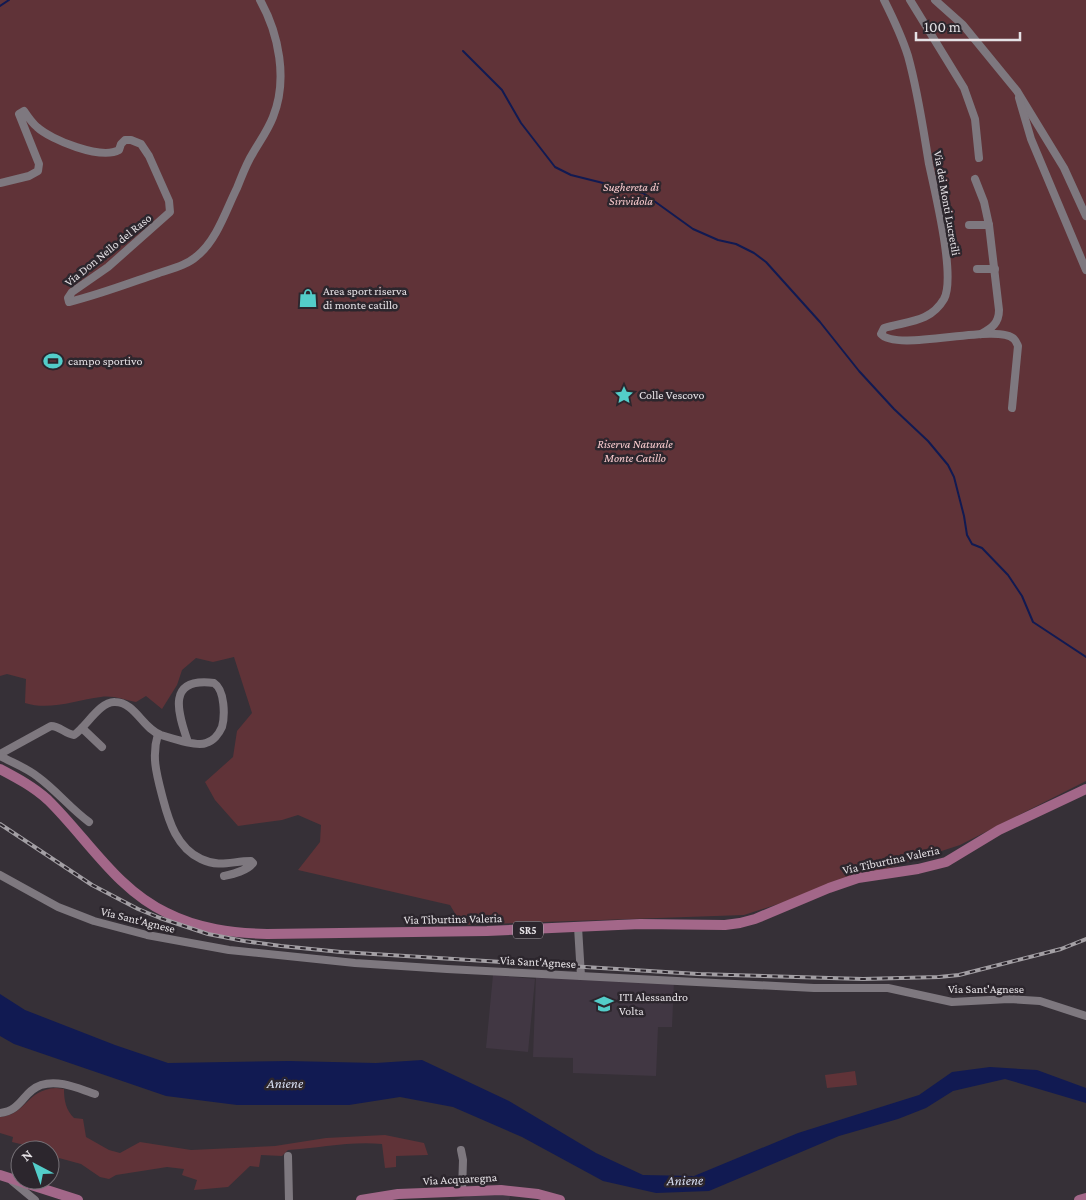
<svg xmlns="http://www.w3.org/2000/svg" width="1086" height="1200" font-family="'Crimson Pro',serif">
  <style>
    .built { fill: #413743 }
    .green { fill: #603338 }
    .water { fill: #111a52 }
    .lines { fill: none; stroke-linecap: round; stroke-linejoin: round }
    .stream { stroke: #111a52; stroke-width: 2 }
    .minor { stroke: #7e787f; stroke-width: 8 }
    .major { stroke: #a36789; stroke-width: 10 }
    .rail-casing { stroke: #a39fa4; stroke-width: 4 }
    .rail { stroke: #2c262d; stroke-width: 2; stroke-dasharray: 5.5; stroke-linecap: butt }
    .labels { text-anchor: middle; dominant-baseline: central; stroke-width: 5; stroke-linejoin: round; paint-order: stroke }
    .shield { fill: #2c262d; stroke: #aea9ae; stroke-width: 1 }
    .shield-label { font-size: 11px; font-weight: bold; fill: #e5e1e5 }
    .park-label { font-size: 12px; font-style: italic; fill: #fbcccf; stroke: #2c262d }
    .street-label { font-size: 12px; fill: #e5e1e5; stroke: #2c262d }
    .poi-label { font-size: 12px; fill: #e5e1e5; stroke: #2c262d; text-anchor: start }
    .water-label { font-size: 14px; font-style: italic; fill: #d7def1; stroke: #2c262d }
  </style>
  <rect width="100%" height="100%" fill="#363037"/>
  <g class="built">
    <polygon points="493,975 535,979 528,1052 486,1048"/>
    <polygon points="536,976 674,981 672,1027 658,1027 656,1076 573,1073 573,1058 533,1057"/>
    <polygon points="476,1194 511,1194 509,1200 416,1200 454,1200"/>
  </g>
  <g class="green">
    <path d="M0,0H1086V781L960,845L744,915L462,925L450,905L298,870L320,842L321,825L298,815L282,820L238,826L215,800L205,782L233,757L237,731L252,713L234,657L213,662L196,658L182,670L177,685L162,709L146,696L136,702C125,700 112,695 101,697C76,700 50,711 25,703L26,679L7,674L0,676Z"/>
    <polygon points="855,1071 857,1085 827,1088 825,1075"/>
    <path d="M56,1088L64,1089C64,1101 66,1110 74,1118L83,1119L86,1137L109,1150L120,1153L140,1142L191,1150L275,1146L326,1138L385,1135L424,1143L428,1155L396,1156V1167L385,1168L382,1144C351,1141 319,1148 288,1150L282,1156L261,1155L259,1167L250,1166L228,1187L194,1190L197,1180L182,1175L184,1169L167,1167L116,1175L109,1179L100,1177L81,1164L59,1158L57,1165L50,1164V1150H37V1148L12,1142L13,1137L0,1133V1117C28,1114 25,1090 56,1088Z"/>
  </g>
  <polygon class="water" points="0,994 25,1010 115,1045 168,1063 289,1061 376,1063 422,1060 509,1101 596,1153 643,1175 694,1176 798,1133 919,1095 952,1072 990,1067 1037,1070 1086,1088 1086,1103 1005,1079 953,1091 926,1108 898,1119 839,1136 709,1191 656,1193 603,1181 522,1137 453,1107 400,1097 349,1105 237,1105 166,1096 14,1044 0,1036"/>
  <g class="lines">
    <g class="stream">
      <polyline points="0,6 9,0"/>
      <polyline points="463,51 502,90 521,123 555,167 571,175 643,193 693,229 718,240 736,244 754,253 766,262 820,322 859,371 894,409 928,441 948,465 954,477 964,516 967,535 972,544 982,548 1008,575 1022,596 1033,622 1086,657"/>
    </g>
    <g class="minor">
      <path d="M884,0C893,18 902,37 908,56C918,92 923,128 929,164C935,192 956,277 944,299C930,323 907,321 884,328L881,334C897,353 998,322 1014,339C1016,341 1017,344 1018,346L1012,408"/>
      <polyline points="910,0 964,88 975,119 979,158"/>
      <polyline points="935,0 963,25 1017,91 1064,168 1086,216"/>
      <polyline points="1019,98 1031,139 1086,270"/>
      <path d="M975,179L984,202L989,225L999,310C999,323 992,328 981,334"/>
      <path d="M0,183L29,176L38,171L39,164L19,114L24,111C28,117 32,123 37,127C51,140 101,160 119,150L121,144L125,140H131L141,144L149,156L169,201L170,212L108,267L72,292L68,298L69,302C98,295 127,284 156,274C170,269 186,266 197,256C217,240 226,210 237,188C242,176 246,164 253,153C260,141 268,130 273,117C288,80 279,34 260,0"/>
      <polyline points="969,225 989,225"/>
      <polyline points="977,269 995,269"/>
      <polyline points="82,728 102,747"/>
      <path d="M158,734C151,757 157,776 163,799C169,822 177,848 201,859C220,868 232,861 251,861L253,863C247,871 233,874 224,876"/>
      <path d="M0,754L51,726C60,726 65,734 74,735C86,727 100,701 115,702C135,702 143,729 161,735C171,738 197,747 206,743C213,741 219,734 222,727C225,716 225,690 214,683C167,677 177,711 188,742"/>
      <path d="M0,756C13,763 27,768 38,777C57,791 70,808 89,822"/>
      <polyline points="0,875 58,907 94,921 147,935 229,950 355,963 447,969 814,988 888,988 952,1002 1009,999 1040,1001 1086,1016"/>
      <polyline points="578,927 581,976"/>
      <path d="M0,1113C22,1111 23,1091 41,1085C59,1079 79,1089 95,1094"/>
      <polyline points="461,1150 463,1160 462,1192"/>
      <polyline points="288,1156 289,1200"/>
      <polyline points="12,1181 35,1200"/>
    </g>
    <g class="major">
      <path d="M0,769C17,778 34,787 48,800C87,838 116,889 167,913C198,929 233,933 267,934L487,931L640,924L725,925L740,923L755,919L829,888L858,878L918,869L946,862L999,830L1086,789"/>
      <polyline points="0,1175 78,1200"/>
      <polyline points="361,1200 398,1194 501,1190 538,1194 560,1200"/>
      <polyline points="1079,1200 1086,1198"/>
    </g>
    <g class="rail-casing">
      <polyline id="rail" points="0,824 92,885 138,909 160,918 208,934 244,941 281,946 341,952 698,974 863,979 939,977 959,975 1061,949 1086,939"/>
    </g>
    <use href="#rail" class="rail"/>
  </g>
  <defs>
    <g id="shop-bare" transform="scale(1.5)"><path d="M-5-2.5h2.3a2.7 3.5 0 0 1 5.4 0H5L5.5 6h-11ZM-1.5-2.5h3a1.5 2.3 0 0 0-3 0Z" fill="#53cdc9" stroke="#2c262d" stroke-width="2.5" paint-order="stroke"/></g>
    <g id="stadium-bare" transform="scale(1.5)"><path d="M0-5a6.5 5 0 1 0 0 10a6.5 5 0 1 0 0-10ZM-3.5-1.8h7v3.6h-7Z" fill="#53cdc9" stroke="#2c262d" stroke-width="2.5" paint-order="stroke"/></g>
    <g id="sight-bare" transform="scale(1.5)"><path d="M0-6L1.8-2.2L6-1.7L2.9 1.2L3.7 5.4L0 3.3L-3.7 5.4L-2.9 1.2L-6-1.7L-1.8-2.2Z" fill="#53cdc9" stroke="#2c262d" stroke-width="2.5" paint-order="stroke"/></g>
    <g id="school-bare" transform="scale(1.5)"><path d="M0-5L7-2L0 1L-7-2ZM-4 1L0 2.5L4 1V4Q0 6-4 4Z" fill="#53cdc9" stroke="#2c262d" stroke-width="2.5" paint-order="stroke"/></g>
  </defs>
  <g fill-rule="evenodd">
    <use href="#shop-bare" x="308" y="298"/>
    <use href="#stadium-bare" x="53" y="361"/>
    <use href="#sight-bare" x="624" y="395"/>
    <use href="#school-bare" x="604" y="1004"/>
  </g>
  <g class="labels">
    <rect class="shield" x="513" y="921.5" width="30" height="17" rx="4"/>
    <g class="shield-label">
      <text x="528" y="930">SR5</text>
    </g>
    <g class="park-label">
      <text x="631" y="187">Sughereta di<tspan x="631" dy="14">Sirividola</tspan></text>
      <text x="635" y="444">Riserva Naturale<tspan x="635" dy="14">Monte Catillo</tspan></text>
    </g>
    <g class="street-label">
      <text transform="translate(947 203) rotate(80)">Via dei Monti Lucretili</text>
      <text transform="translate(108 250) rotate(-39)">Via Don Nello del Raso</text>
      <text transform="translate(891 860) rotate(-12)">Via Tiburtina Valeria</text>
      <text transform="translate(453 919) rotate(-1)">Via Tiburtina Valeria</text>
      <text transform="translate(138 920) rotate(14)">Via Sant'Agnese</text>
      <text transform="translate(538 962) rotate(3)">Via Sant'Agnese</text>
      <text x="986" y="989">Via Sant'Agnese</text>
      <text transform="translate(460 1179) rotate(-3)">Via Acquaregna</text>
    </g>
    <g class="poi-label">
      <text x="323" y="291">Area sport riserva<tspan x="323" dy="14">di monte catillo</tspan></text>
      <text x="68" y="361">campo sportivo</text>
      <text x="639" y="395">Colle Vescovo</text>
      <text x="619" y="997">ITI Alessandro<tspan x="619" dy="14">Volta</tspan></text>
    </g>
    <g class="water-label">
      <text x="285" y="1083">Aniene</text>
      <text transform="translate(685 1180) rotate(-1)">Aniene</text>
    </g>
  </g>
  <g transform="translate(35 1165) rotate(319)"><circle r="24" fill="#2c262d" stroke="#767177"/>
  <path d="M0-4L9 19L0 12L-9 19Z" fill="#53cdc9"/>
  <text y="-8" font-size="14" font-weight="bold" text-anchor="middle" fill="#e5e1e5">N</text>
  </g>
  <path d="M916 32v8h104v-8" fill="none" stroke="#e5e1e5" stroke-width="2.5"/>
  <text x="924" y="32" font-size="15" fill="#e5e1e5" stroke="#2c262d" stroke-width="4" paint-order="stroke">100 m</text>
</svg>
